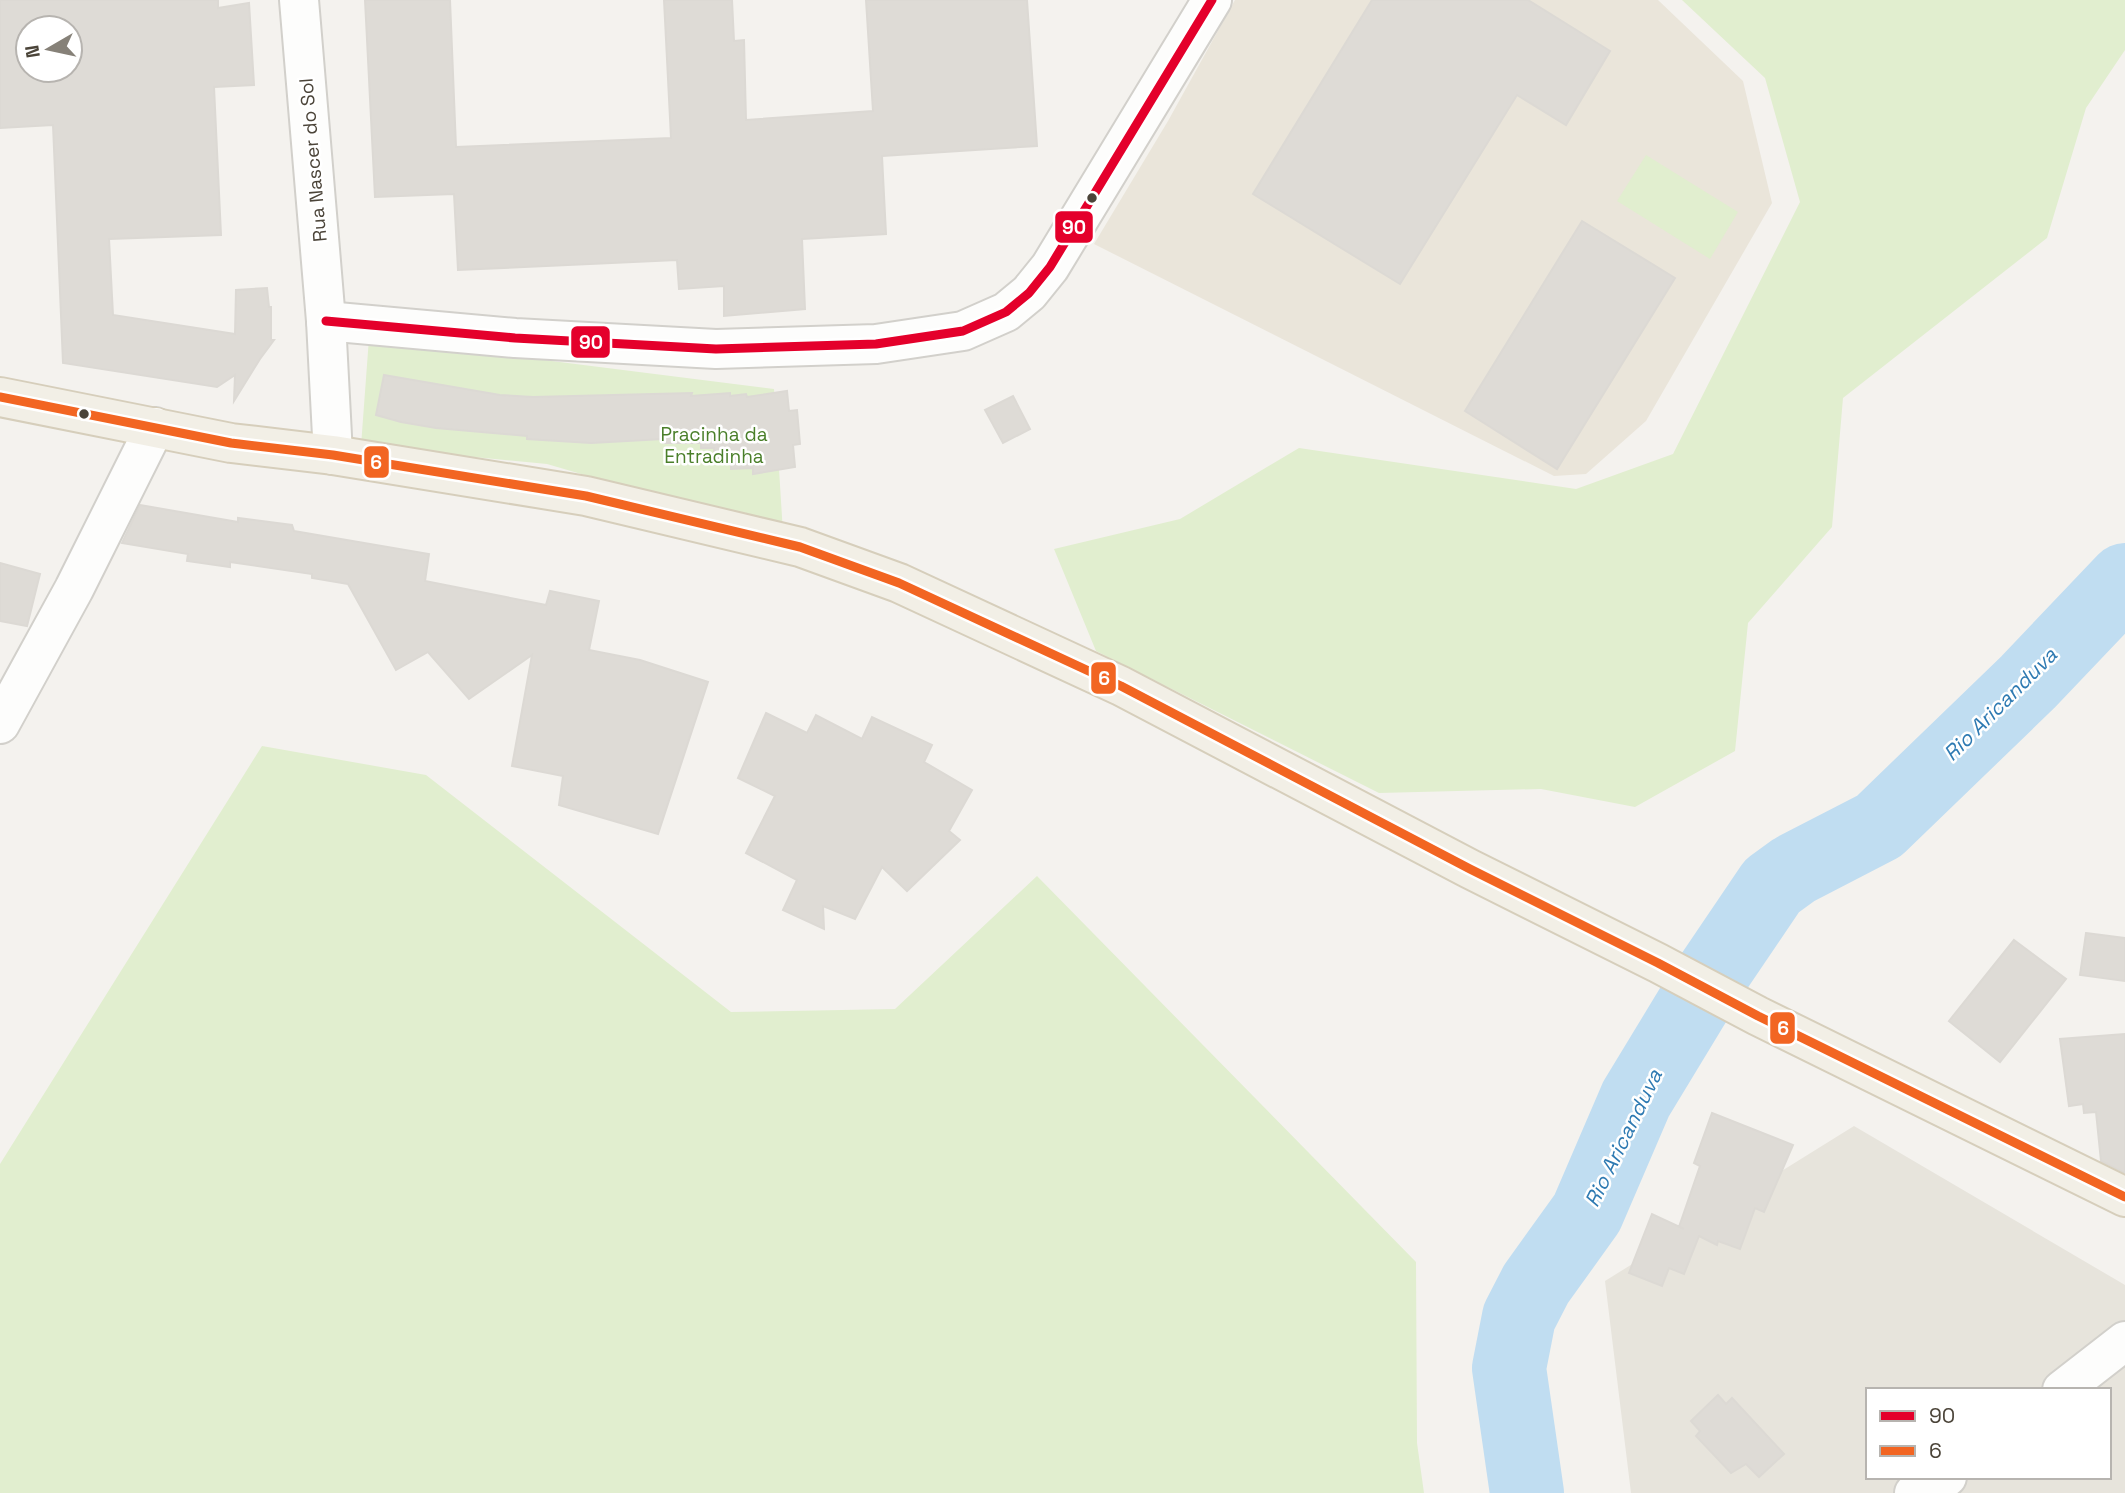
<svg xmlns="http://www.w3.org/2000/svg" width="2125" height="1493" font-family="'Space Grotesk',sans-serif">
  <style>
    .residential { fill: #e7e4dc; fill-rule: evenodd }
    .education { fill: #eae5da }
    .green { fill: #e1eecf }
    .lines { fill: none; stroke-linecap: round; stroke-linejoin: round }
    .river { stroke: #c0ddf1; stroke-width: 74 }
    .building { fill: #dedbd6; stroke: #dcd9d4; stroke-width: 2; fill-rule: evenodd }
    .minor-casing { stroke: #d2d0cb; stroke-width: 42 }
    .major-casing { stroke: #d6cebb; stroke-width: 42 }
    .minor { stroke: #fdfdfc; stroke-width: 38 }
    .major { stroke: #f2efe6; stroke-width: 38 }
    .bus-1-casing { stroke: #fff; stroke-width: 14 }
    .bus-2-casing { stroke: #fff; stroke-width: 14 }
    .bus-1 { stroke: #e4002b; stroke-width: 9 }
    .bus-2 { stroke: #f26522; stroke-width: 9 }
    .bus-dot { fill: #4b4439; stroke: #fff; stroke-width: 2.5 }
    .labels { text-anchor: middle; dominant-baseline: central; stroke-width: 5; stroke-linejoin: round; paint-order: stroke }
    .street-label { font-size: 19px; fill: #4b4439; stroke: #fff }
    .park-label { font-size: 19px; fill: #4a7f2a; stroke: #fff }
    .water-label { font-size: 21px; font-style: italic; fill: #2e7ab2; stroke: #fff }
    .line-badge { stroke: #fff; stroke-width: 2.5 }
    .badge-label { font-size: 19px; text-anchor: middle; font-weight: bold; fill: #fff }
  </style>
  <rect width="100%" height="100%" fill="#f4f2ee"/>
  <path class="residential" d="M1854,1126L2125,1285V1493H1631L1605,1281ZM1868,1390H2109V1477H1868Z"/>
  <polygon class="education" points="1235,0 1658,0 1743,81 1772,203 1646,421 1586,474 1554,476 1094,244 1168,121"/>
  <g class="green">
    <polygon points="1682,0 2125,0 2125,50 2086,108 2047,238 1843,398 1832,527 1748,623 1735,751 1635,807 1541,789 1379,793 1096,651 1054,549 1180,519 1299,448 1576,489 1673,454 1800,202 1765,78"/>
    <polygon points="1646,155 1738,212 1710,259 1617,201"/>
    <polygon points="369,338 774,389 783,533 547,464 361,446"/>
    <polygon points="262,746 426,775 731,1012 895,1009 1037,876 1416,1262 1417,1443 1424,1493 0,1493 0,1164"/>
  </g>
  <g class="lines">
    <polyline class="river" points="1527,1493 1509,1368 1519,1317 1536,1284 1587,1213 1636,1099 1707,982 1772,886 1794,870 1879,826 2028,682 2125,580"/>
  </g>
  <g class="building">
    <path d="M0,0H218V8L249,3L254,85L214,87L221,235L109,239L113,315L235,334L236,290L267,288L269,307H271V340H274L260,359L234,401L235,375L217,387L63,363L53,125L0,128ZM28,28H70V70H28Z"/>
    <polygon points="365,0 450,0 456,147 671,138 664,0 732,0 734,41 744,40 746,120 873,111 866,0 1027,0 1037,146 882,156 886,234 802,239 805,309 724,316 724,286 679,289 677,260 458,270 454,194 375,197"/>
    <polygon points="1372,0 1528,0 1610,51 1566,125 1517,95 1400,284 1253,194"/>
    <polygon points="1582,221 1675,278 1557,469 1465,411"/>
    <polygon points="384,375 500,395 533,397 692,393 691,396 730,393 730,396 746,394 747,397 787,391 789,411 797,410 800,444 793,445 795,467 753,474 753,468 731,469 731,462 715,463 714,448 701,448 701,443 663,443 663,439 591,443 527,439 527,436 436,428 401,422 376,415"/>
    <polygon points="1013,396 1030,429 1003,443 985,410"/>
    <polygon points="140,505 238,522 238,518 292,525 294,531 429,554 425,581 546,605 550,591 599,601 589,650 640,660 708,682 658,834 559,805 563,776 512,766 532,655 469,699 428,652 396,670 348,584 312,578 312,574 230,562 230,567 187,561 188,554 122,543"/>
    <polygon points="0,563 40,574 27,626 0,621"/>
    <polygon points="766,713 807,733 816,715 862,739 872,717 932,745 924,762 972,790 949,831 960,840 907,891 882,867 855,919 823,906 824,929 783,910 797,880 746,853 775,796 738,778"/>
    <polygon points="2086,933 2125,938 2125,981 2080,975"/>
    <polygon points="2014,940 2066,979 2000,1062 1949,1021"/>
    <polygon points="2125,1034 2125,1173 2101,1161 2096,1112 2084,1113 2083,1104 2069,1106 2060,1039"/>
    <polygon points="1712,1113 1793,1145 1764,1212 1755,1208 1740,1249 1718,1241 1717,1245 1699,1236 1684,1274 1669,1268 1662,1286 1629,1273 1652,1214 1684,1229 1679,1227 1700,1166 1694,1163"/>
    <polygon points="1718,1395 1726,1404 1732,1398 1784,1454 1759,1477 1746,1464 1731,1473 1696,1436 1700,1431 1691,1421"/>
  </g>
  <g class="lines">
    <g class="minor-casing">
      <g id="minor">
        <polyline points="299,0 326,321 333,455"/>
        <polyline points="326,321 515,338 716,349 876,344 963,331 1006,312 1029,293 1050,267 1212,0"/>
        <polyline points="0,724 74,589 155,427"/>
        <polyline points="2062,1390 2125,1341"/>
        <polyline points="1914,1493 1947,1477"/>
      </g>
    </g>
    <g class="major-casing">
      <polyline id="major" points="0,397 231,443 333,455 586,496 800,547 899,583 1121,686 1470,869 1658,963 1758,1016 2125,1197"/>
    </g>
    <use href="#minor" class="minor"/>
    <use href="#major" class="major"/>
    <g class="bus-1-casing">
      <polyline id="bus-1" points="326,321 515,338 716,349 876,344 963,331 1006,312 1029,293 1050,267 1212,0"/>
    </g>
    <g class="bus-2-casing">
      <polyline id="bus-2" points="0,397 231,443 333,455 586,496 800,547 899,583 1121,686 1470,869 1658,963 1758,1016 2125,1197"/>
    </g>
    <use href="#bus-1" class="bus-1"/>
    <use href="#bus-2" class="bus-2"/>
  </g>
  <g class="bus-dot">
    <circle cx="1092" cy="198" r="6"/>
    <circle cx="84" cy="414" r="6"/>
  </g>
  <g class="labels">
    <g class="street-label">
      <text transform="translate(313 160) rotate(-95)">Rua Nascer do Sol</text>
    </g>
    <g class="park-label">
      <text x="714" y="434">Pracinha da<tspan x="714" dy="22">Entradinha</tspan></text>
    </g>
    <g class="water-label">
      <text transform="translate(2000 704) rotate(-45)">Rio Aricanduva</text>
      <text transform="translate(1623 1138) rotate(-64)">Rio Aricanduva</text>
    </g>
  </g>
  <g class="line-badge">
    <rect x="1054" y="210" width="40" height="34" rx="7" fill="#e4002b"/>
    <rect x="570" y="325" width="41" height="34" rx="7" fill="#e4002b"/>
    <rect x="363" y="445" width="27" height="34" rx="7" fill="#f26522"/>
    <rect x="1090" y="661" width="27" height="34" rx="7" fill="#f26522"/>
    <rect x="1769" y="1011" width="27" height="34" rx="7" fill="#f26522"/>
  </g>
  <g class="badge-label">
    <text x="1074" y="234">90</text>
    <text x="591" y="349">90</text>
    <text x="376" y="469">6</text>
    <text x="1104" y="685">6</text>
    <text x="1783" y="1035">6</text>
  </g>
  <rect x="1866" y="1388" width="245" height="91" fill="#ffffff" stroke="#b7b4b0" stroke-width="2"/>
  <rect x="1880" y="1411" width="35" height="10" fill="#e4002b" stroke="#b7b4b0" stroke-width="2"/>
  <text x="1929" y="1423" font-size="21" fill="#4b4439">90</text>
  <rect x="1880" y="1446" width="35" height="10" fill="#f26522" stroke="#b7b4b0" stroke-width="2"/>
  <text x="1929" y="1458" font-size="21" fill="#4b4439">6</text>
  <g transform="translate(49 49) rotate(261)"><circle r="33" fill="#ffffff" stroke="#b7b4b0" stroke-width="2"/>
  <path d="M0-5L12 26L0 18L-12 26Z" fill="#868178"/>
  <text y="-10" font-size="19" font-weight="bold" text-anchor="middle" fill="#4b4439">N</text>
  </g>
</svg>
